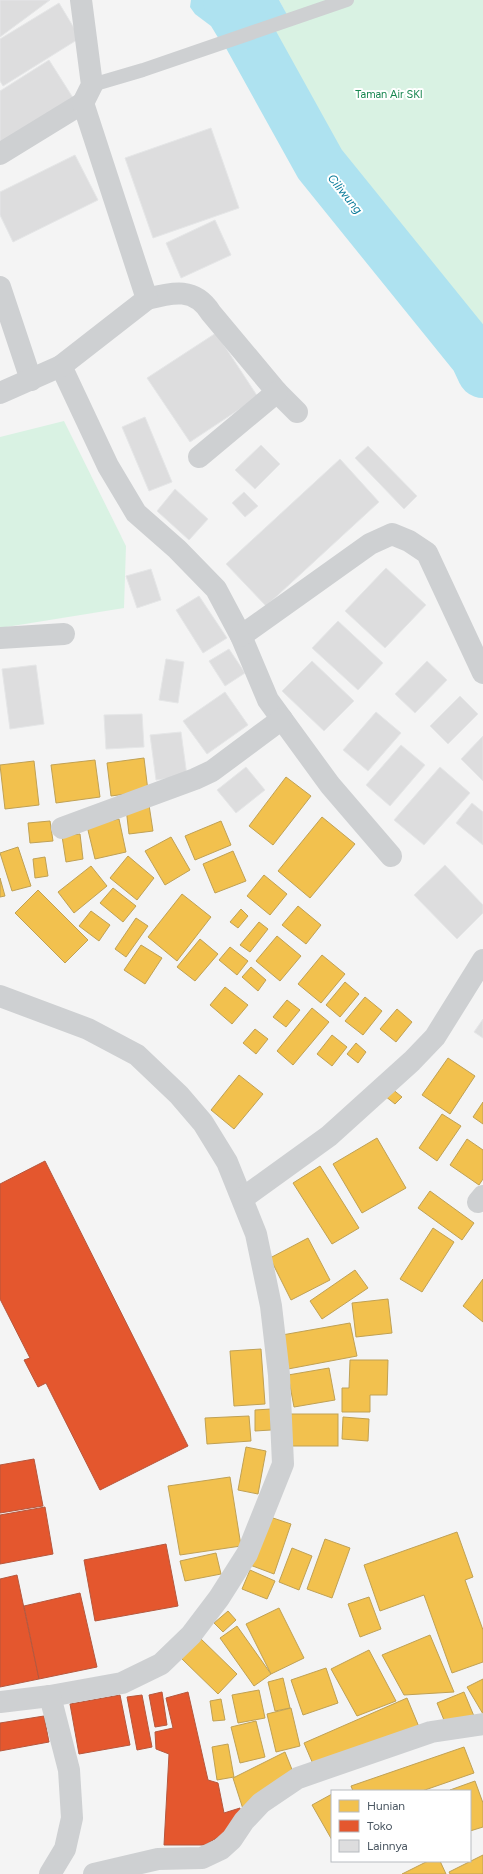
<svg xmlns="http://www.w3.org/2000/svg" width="483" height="1874" font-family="Figtree,sans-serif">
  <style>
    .green { fill: #d9f2e3 }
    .water { fill: #aee2f0 }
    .homes { fill: #f2c14e; stroke: #c0a154 }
    .shops { fill: #e4572e; stroke: #b6573d }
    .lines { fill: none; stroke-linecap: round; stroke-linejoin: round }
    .river { stroke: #aee2f0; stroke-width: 52 }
    .building { fill: #ddddde; stroke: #e5e6e7 }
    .lane { stroke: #ced0d2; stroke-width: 14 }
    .street { stroke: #ced0d2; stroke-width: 22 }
    .labels { text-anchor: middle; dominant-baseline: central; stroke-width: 4; stroke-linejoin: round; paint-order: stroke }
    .park-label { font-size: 11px; fill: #17864f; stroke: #fff }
    .water-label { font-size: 12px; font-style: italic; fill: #0c7c9b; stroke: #fff }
  </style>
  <rect width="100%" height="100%" fill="#f4f4f4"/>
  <g class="green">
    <polygon points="279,0 483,0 483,369 481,363 316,158 248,33 289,19"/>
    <polygon points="64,421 126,546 124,608 0,628 0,437"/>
  </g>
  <polygon class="water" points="191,0 279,0 290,20 222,44 211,26 195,14 190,7"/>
  <g class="homes">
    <polygon points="144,758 148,791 111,796 107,763"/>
    <polygon points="95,760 100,797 56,803 51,765"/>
    <polygon points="34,761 39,805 5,809 0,765"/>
    <polygon points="286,777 311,796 273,845 249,826"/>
    <polygon points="149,805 153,831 129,834 126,808"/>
    <polygon points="322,817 355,844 310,898 278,871"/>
    <polygon points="119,819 126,852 95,859 87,826"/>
    <polygon points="50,821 53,841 30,843 28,823"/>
    <polygon points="221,821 231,845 195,860 185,836"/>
    <polygon points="80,834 83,859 66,862 62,836"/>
    <polygon points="171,837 190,870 165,885 145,851"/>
    <polygon points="18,847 31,886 12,891 0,853"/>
    <polygon points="233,851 246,881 215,893 203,864"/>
    <polygon points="128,856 154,878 137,900 110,878"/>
    <polygon points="45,857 48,876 35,878 33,859"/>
    <polygon points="91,866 107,886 74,913 58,892"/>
    <polygon points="264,875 287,894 270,915 247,896"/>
    <polygon points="0,878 5,896 0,897"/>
    <polygon points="113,888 136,906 123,922 100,903"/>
    <polygon points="38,890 88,940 65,963 15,913"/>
    <polygon points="182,894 211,917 177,961 148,937"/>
    <polygon points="298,906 321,925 306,944 282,925"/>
    <polygon points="241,909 248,916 238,928 230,922"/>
    <polygon points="91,911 110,925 99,941 79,926"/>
    <polygon points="136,918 148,926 126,957 115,949"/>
    <polygon points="259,922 268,929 250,952 240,945"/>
    <polygon points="277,936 301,956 280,981 256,961"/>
    <polygon points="200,939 218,954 195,981 177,967"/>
    <polygon points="141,945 162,958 145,984 124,970"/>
    <polygon points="230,947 248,961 237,975 219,960"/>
    <polygon points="322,955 345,974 321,1003 298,984"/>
    <polygon points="251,967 266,980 258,991 242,977"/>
    <polygon points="345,982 359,994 340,1017 326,1005"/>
    <polygon points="225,987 248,1005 232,1024 210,1005"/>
    <polygon points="365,997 382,1011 363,1035 345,1021"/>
    <polygon points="287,1000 300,1010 286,1027 273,1017"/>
    <polygon points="312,1008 329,1022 293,1065 277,1051"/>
    <polygon points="397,1009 412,1022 396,1042 380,1029"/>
    <polygon points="255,1029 268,1039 256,1054 243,1043"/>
    <polygon points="332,1035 347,1047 332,1066 317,1054"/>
    <polygon points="356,1043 366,1052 358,1063 347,1054"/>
    <polygon points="448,1058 475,1076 450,1114 422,1095"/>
    <polygon points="239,1075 263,1094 234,1129 211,1110"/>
    <polygon points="391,1088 402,1097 395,1104 385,1096"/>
    <polygon points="483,1102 483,1124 473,1117"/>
    <polygon points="442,1114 461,1126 437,1161 419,1148"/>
    <polygon points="377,1138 406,1188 362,1213 333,1164"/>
    <polygon points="467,1139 483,1150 483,1179 479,1185 450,1165"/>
    <polygon points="320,1166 359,1228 332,1244 293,1183"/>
    <polygon points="430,1191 474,1223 462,1240 418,1208"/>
    <polygon points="433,1228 454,1242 422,1292 400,1279"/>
    <polygon points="308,1238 330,1280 291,1300 270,1258"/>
    <polygon points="355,1270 368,1288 322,1319 310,1301"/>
    <polygon points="483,1279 483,1322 463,1306"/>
    <polygon points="388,1299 392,1333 356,1337 352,1303"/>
    <polygon points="350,1323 357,1356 288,1369 282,1335"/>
    <polygon points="261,1349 265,1404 234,1406 230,1351"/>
    <polygon points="350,1360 388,1360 387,1395 370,1395 370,1412 342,1412 342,1388 349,1388"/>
    <polygon points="329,1368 335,1400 294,1407 288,1375"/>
    <polygon points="271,1409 271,1430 255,1431 255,1410"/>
    <rect x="287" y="1414" width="51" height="32"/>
    <polygon points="249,1416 251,1441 207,1444 205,1418"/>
    <polygon points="343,1417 369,1419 368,1441 342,1439"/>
    <polygon points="246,1447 266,1451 258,1494 238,1490"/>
    <polygon points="230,1477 241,1546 180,1555 168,1486"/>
    <polygon points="267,1516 291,1524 274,1574 250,1565"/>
    <polygon points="457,1532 473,1577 465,1580 483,1630 483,1662 452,1673 424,1595 380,1611 364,1565"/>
    <polygon points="325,1539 350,1548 332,1598 307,1589"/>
    <polygon points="292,1548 312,1556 299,1590 279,1582"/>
    <polygon points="216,1553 221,1574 185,1581 180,1561"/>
    <polygon points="250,1570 275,1581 267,1599 242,1589"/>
    <polygon points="369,1597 381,1629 360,1637 348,1604"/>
    <polygon points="279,1608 304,1658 271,1674 246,1624"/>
    <polygon points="228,1611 236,1620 223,1632 214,1623"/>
    <polygon points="237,1626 271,1674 254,1686 220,1638"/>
    <polygon points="430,1635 454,1692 404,1695 382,1655"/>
    <polygon points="200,1638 237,1674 218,1694 181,1658"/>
    <polygon points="369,1650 396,1701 357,1716 331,1669"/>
    <polygon points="326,1668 338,1703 303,1715 291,1680"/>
    <polygon points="283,1678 290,1708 275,1711 268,1682"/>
    <polygon points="483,1679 483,1714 467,1687"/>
    <polygon points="259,1690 265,1718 238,1723 232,1695"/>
    <polygon points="464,1692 476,1721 446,1725 437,1703"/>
    <polygon points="407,1698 419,1727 316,1771 304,1743"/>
    <polygon points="221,1699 225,1720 213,1721 210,1701"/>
    <polygon points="291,1708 300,1746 276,1752 267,1714"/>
    <polygon points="256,1721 265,1757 240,1763 231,1727"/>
    <polygon points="228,1744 234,1777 217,1780 212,1747"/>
    <polygon points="464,1747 474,1773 422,1791 353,1791 351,1786"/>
    <polygon points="285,1752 295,1777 243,1809 233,1778"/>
    <polygon points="475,1781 483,1803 483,1827 470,1831 470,1791 450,1790"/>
    <polygon points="332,1794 332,1840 312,1805"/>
    <polygon points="483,1855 483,1874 450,1874 449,1872"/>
    <polygon points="428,1861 440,1861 446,1874 402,1874"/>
  </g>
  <g class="shops">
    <polygon points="45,1161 188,1446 100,1490 46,1383 38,1387 24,1360 30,1358 0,1299 0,1184"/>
    <polygon points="34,1459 43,1506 0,1513 0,1465"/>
    <polygon points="45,1507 53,1554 0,1564 0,1515"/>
    <polygon points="166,1544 178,1606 95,1621 84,1560"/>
    <polygon points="17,1575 39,1679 0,1687 0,1579"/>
    <polygon points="80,1593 97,1667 39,1679 24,1606"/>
    <polygon points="162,1692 167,1725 155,1727 149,1695"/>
    <polygon points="188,1692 208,1780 218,1783 224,1813 240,1808 240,1824 205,1845 164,1845 169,1754 156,1749 155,1732 173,1728 166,1698"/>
    <polygon points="120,1695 130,1745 79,1754 70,1704"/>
    <polygon points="142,1695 152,1747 137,1750 127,1697"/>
    <polygon points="44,1716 49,1742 0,1751 0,1723"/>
  </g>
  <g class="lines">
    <polyline class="river" points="229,0 320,164 476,357 483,372"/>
  </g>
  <g class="building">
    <polygon points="0,0 50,0 0,37"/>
    <polygon points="59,3 80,38 3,86 0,81 0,39"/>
    <polygon points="49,60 75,101 0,149 0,91"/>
    <polygon points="211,128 239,208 153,238 125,158"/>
    <polygon points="75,155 98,200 13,242 0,215 0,192"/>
    <polygon points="215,220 231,255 181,278 166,243"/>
    <polygon points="216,333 258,397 190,442 147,378"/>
    <polygon points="145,417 172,482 149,491 122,427"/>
    <polygon points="261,445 280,464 255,489 235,470"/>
    <polygon points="368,446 417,496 404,509 355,458"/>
    <polygon points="340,459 379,502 266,606 226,564"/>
    <polygon points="175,489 208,519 189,540 157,511"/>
    <polygon points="244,492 258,506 245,517 232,503"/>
    <polygon points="386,568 426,605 385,648 345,611"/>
    <polygon points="151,569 161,600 137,608 126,576"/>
    <polygon points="199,596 227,638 203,653 176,610"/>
    <polygon points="338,621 383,663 358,690 312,648"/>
    <polygon points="229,649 245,673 225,686 209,661"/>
    <polygon points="166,659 184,662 178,703 159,700"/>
    <polygon points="312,661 354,701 324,731 282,691"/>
    <polygon points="427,661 447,680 415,713 395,694"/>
    <polygon points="36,665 44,724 10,729 2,669"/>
    <polygon points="225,692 248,725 207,754 183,721"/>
    <polygon points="460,696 478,714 448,744 430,726"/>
    <polygon points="376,712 401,733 368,771 343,750"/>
    <polygon points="142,714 144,747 106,749 104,715"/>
    <polygon points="181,732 187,776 156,780 150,735"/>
    <polygon points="483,736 483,781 461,759"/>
    <polygon points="401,745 425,765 390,806 366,785"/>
    <polygon points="246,767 265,790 236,813 217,790"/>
    <polygon points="440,767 470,793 424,845 394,820"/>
    <polygon points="472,803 483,812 483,845 456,823"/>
    <polygon points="445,865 483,905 483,913 457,939 414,895"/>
    <polygon points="483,1019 483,1038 474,1032"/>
  </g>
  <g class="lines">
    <polyline class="lane" points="92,85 143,70 347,0"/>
    <g class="street">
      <polyline points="0,154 83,103"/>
      <polyline points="0,287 31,380"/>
      <path d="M147,299C173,292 195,287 211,313L277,392L297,412"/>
      <polyline points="61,366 108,466 136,513 177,549 216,589 241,636 268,700 330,785 391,856"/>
      <polyline points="0,393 61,366 147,299 83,103 92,85 81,0"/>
      <polyline points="199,457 277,392"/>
      <polyline points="241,636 370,544 392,534 409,541 427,553 483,673"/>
      <polyline points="0,638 64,634"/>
      <polyline points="62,828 195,779 212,771 282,719"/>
      <polyline points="0,996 88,1029 137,1055 179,1095 203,1123 227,1162 256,1234 271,1306 279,1375 283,1464 247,1554 219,1598 191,1635 161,1664 122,1683 50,1696 0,1702"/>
      <polyline points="243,1198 329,1136 412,1061 435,1037 483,960"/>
      <polyline points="478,1202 483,1196"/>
      <polyline points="50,1696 69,1770 72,1818 65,1849 50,1874"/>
      <polyline points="94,1874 158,1859 202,1858 221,1849 232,1839 244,1821 261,1803 298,1778 431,1732 483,1724"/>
    </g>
  </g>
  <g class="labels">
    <g class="park-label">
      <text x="389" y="94">Taman Air SKI</text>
    </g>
    <g class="water-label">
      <text transform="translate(345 194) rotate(51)">Ciliwung</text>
    </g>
  </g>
  <rect x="331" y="1790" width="140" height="72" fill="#ffffff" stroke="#b7bbc0"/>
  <rect x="339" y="1800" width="20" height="12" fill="#f2c14e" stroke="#b7bbc0"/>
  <text x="367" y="1810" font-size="12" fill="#4a5661">Hunian</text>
  <rect x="339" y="1820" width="20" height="12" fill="#e4572e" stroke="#b7bbc0"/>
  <text x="367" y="1830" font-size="12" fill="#4a5661">Toko</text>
  <rect x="339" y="1840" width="20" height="12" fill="#ddddde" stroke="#b7bbc0"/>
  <text x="367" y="1850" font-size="12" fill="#4a5661">Lainnya</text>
</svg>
